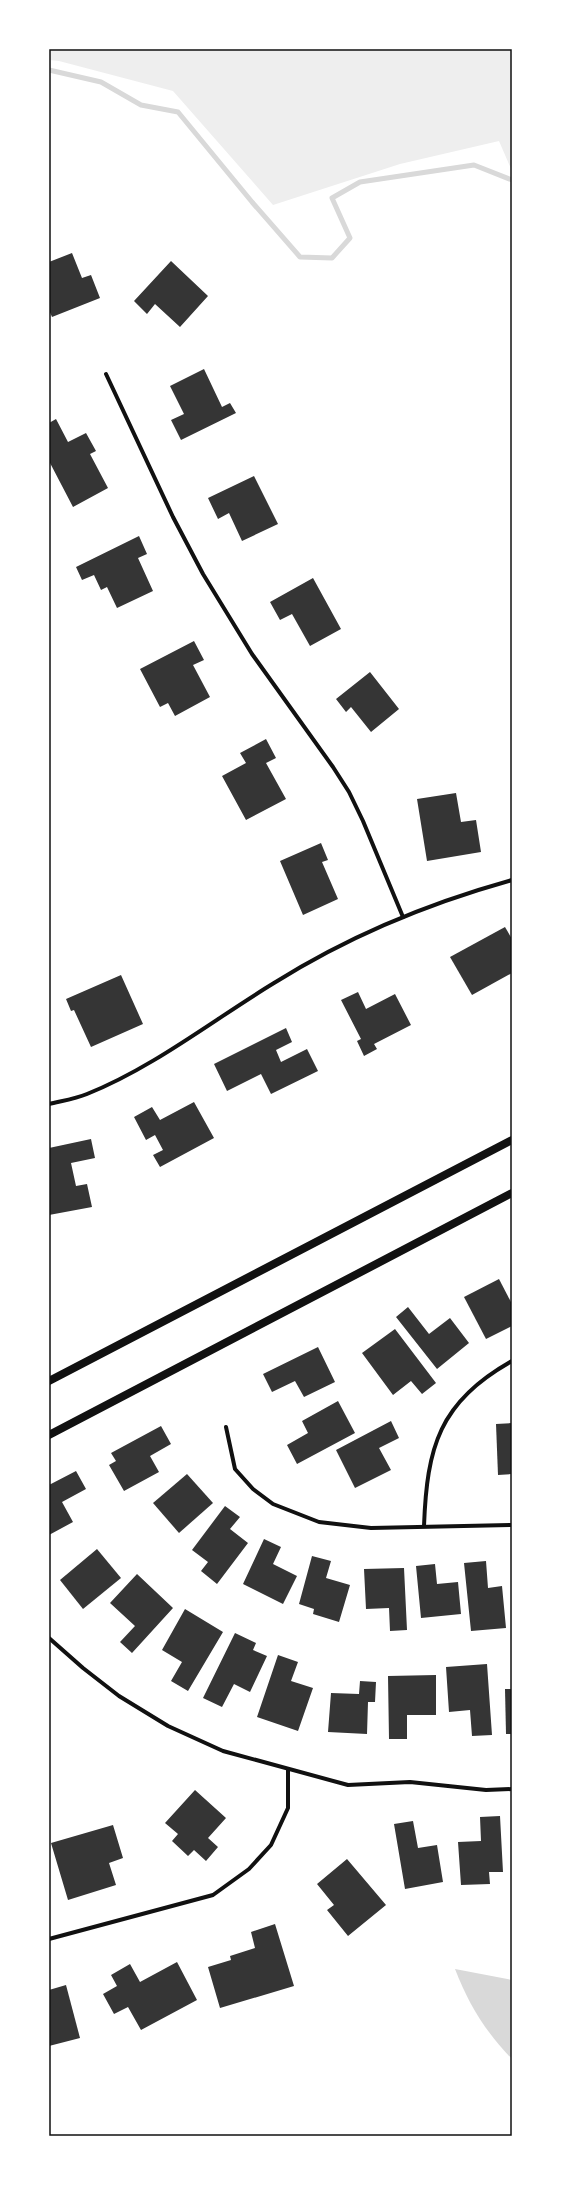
<svg xmlns="http://www.w3.org/2000/svg" width="561" height="2185" font-family="'DM Sans',sans-serif">
  <style>
    .green { fill: #eee }
    .water { fill: #d9d9d9 }
    .lines { fill: none; stroke-linecap: round; stroke-linejoin: round }
    .stream { stroke: #d9d9d9; stroke-width: 5 }
    .building { fill: #353535 }
    .minor { stroke: #111; stroke-width: 4 }
    .secondary { stroke: #111; stroke-width: 8 }
    .neatline { fill: none; stroke: #111; stroke-width: 1.5 }
  </style>
  <rect width="100%" height="100%" fill="#fff"/>
  <polygon class="green" points="49,49 512,49 512,171 499,141 400,164 273,205 173,91 59,61 49,60"/>
  <path class="water" d="M455,1969L512,1980V2059C485,2031 469,2005 455,1969Z"/>
  <g class="lines">
    <polyline class="stream" points="49,70 101,82 141,105 178,112 252,202 300,257 332,258 350,238 332,198 360,182 474,165 512,180"/>
  </g>
  <g class="building">
    <polygon points="72,253 82,278 91,275 100,298 52,317 49,310 49,262"/>
    <polygon points="171,261 208,296 180,327 155,304 147,314 134,301"/>
    <polygon points="204,369 222,407 230,403 236,413 181,440 171,420 184,414 170,386"/>
    <polygon points="56,419 68,442 86,433 96,451 90,454 108,488 73,507 49,461 49,423"/>
    <polygon points="254,476 278,524 242,541 229,513 218,519 208,498"/>
    <polygon points="139,536 147,554 138,558 153,591 117,608 107,587 101,590 94,575 82,580 76,567"/>
    <polygon points="313,578 341,629 310,646 292,614 280,620 270,602"/>
    <polygon points="194,641 204,660 193,665 210,697 175,716 168,703 160,707 140,669"/>
    <polygon points="370,672 399,709 371,732 351,707 346,712 336,699"/>
    <polygon points="266,739 276,758 266,763 286,799 246,820 222,776 246,763 240,753"/>
    <polygon points="456,793 461,822 476,820 481,852 427,861 417,799"/>
    <polygon points="321,843 328,860 322,862 338,899 303,915 280,861"/>
    <polygon points="505,927 512,939 512,973 472,995 450,957"/>
    <polygon points="121,975 143,1024 91,1047 74,1010 71,1011 66,999"/>
    <polygon points="358,992 366,1009 395,994 411,1025 374,1044 377,1049 364,1056 357,1041 361,1039 341,1000"/>
    <polygon points="286,1028 292,1042 276,1050 281,1062 307,1049 318,1071 271,1094 261,1074 227,1091 214,1064"/>
    <polygon points="194,1102 214,1138 160,1167 153,1155 163,1150 155,1135 146,1140 134,1117 152,1107 160,1120"/>
    <polygon points="91,1139 95,1158 71,1163 76,1186 87,1184 92,1207 49,1215 49,1148"/>
    <polygon points="499,1279 512,1304 512,1326 486,1339 464,1297"/>
    <polygon points="408,1307 429,1334 450,1318 469,1343 437,1369 396,1317"/>
    <polygon points="395,1329 436,1383 422,1394 411,1381 393,1395 362,1353"/>
    <polygon points="318,1347 335,1382 304,1397 295,1381 272,1392 263,1374"/>
    <polygon points="338,1401 355,1433 297,1464 287,1445 308,1433 302,1421"/>
    <polygon points="391,1421 399,1438 379,1448 391,1470 355,1488 336,1450"/>
    <polygon points="512,1423 512,1474 498,1475 496,1424"/>
    <polygon points="161,1426 171,1444 150,1456 159,1472 124,1491 109,1465 116,1461 111,1453"/>
    <polygon points="76,1471 86,1489 62,1502 73,1522 49,1535 49,1485"/>
    <polygon points="187,1474 213,1503 179,1533 153,1503"/>
    <polygon points="225,1506 240,1517 230,1529 248,1543 217,1584 201,1571 208,1562 192,1550"/>
    <polygon points="264,1539 281,1547 273,1564 297,1576 283,1604 243,1584"/>
    <polygon points="97,1549 121,1578 83,1609 60,1580"/>
    <polygon points="312,1556 331,1561 326,1578 350,1585 339,1622 313,1614 314,1609 299,1604"/>
    <polygon points="486,1561 488,1588 502,1586 506,1628 471,1631 464,1563"/>
    <polygon points="435,1564 437,1584 458,1582 461,1614 421,1618 416,1566"/>
    <polygon points="404,1568 407,1630 390,1631 389,1608 366,1609 364,1569"/>
    <polygon points="137,1574 173,1608 132,1653 120,1642 135,1626 110,1603"/>
    <polygon points="185,1609 223,1632 188,1691 171,1681 182,1662 162,1650"/>
    <polygon points="235,1633 256,1643 253,1650 267,1656 250,1692 234,1684 222,1707 203,1698"/>
    <polygon points="278,1655 298,1662 291,1681 313,1688 298,1731 257,1717"/>
    <polygon points="487,1664 492,1735 472,1736 470,1710 449,1712 446,1667"/>
    <polygon points="436,1675 436,1715 407,1715 407,1739 389,1739 388,1676"/>
    <polygon points="360,1681 376,1682 375,1702 368,1702 367,1734 328,1732 331,1693 359,1694"/>
    <polygon points="505,1689 512,1689 512,1734 506,1734"/>
    <polygon points="195,1790 226,1818 208,1838 218,1847 206,1861 194,1850 188,1856 172,1841 178,1834 165,1823"/>
    <polygon points="500,1816 503,1872 489,1872 490,1884 461,1885 458,1842 481,1841 480,1817"/>
    <polygon points="413,1821 418,1848 437,1845 443,1882 405,1889 394,1824"/>
    <polygon points="113,1825 123,1858 109,1863 116,1885 68,1900 51,1843"/>
    <polygon points="347,1859 386,1905 348,1936 327,1910 334,1905 317,1884"/>
    <polygon points="275,1924 294,1986 220,2008 208,1967 231,1960 230,1956 255,1948 251,1932"/>
    <polygon points="177,1962 197,2000 141,2030 128,2007 114,2014 103,1994 117,1986 111,1975 130,1964 140,1982"/>
    <polygon points="66,1985 80,2038 49,2046 49,1990"/>
  </g>
  <g class="lines">
    <g class="minor">
      <polyline points="106,374 173,517 203,574 252,654 333,767 349,792 363,821 403,917"/>
      <path d="M49,1104C61,1101 75,1099 87,1094C154,1067 213,1020 274,983C347,937 429,903 512,880"/>
      <polyline points="226,1427 235,1469 253,1489 273,1504 319,1522 371,1528 512,1525"/>
      <path d="M424,1526C427,1447 439,1402 512,1361"/>
      <polyline points="49,1638 83,1668 119,1696 168,1726 223,1751 348,1785 410,1782 486,1790 512,1789"/>
      <polyline points="49,1939 213,1895 249,1869 271,1845 288,1808 288,1769"/>
    </g>
    <g class="secondary">
      <polyline points="49,1381 512,1140"/>
      <polyline points="49,1435 512,1193"/>
    </g>
  </g>
  <rect width="561" height="2185" fill="none" stroke="#ffffff" stroke-width="100"/>
  <rect x="50" y="50" width="461" height="2085" class="neatline"/>
</svg>
